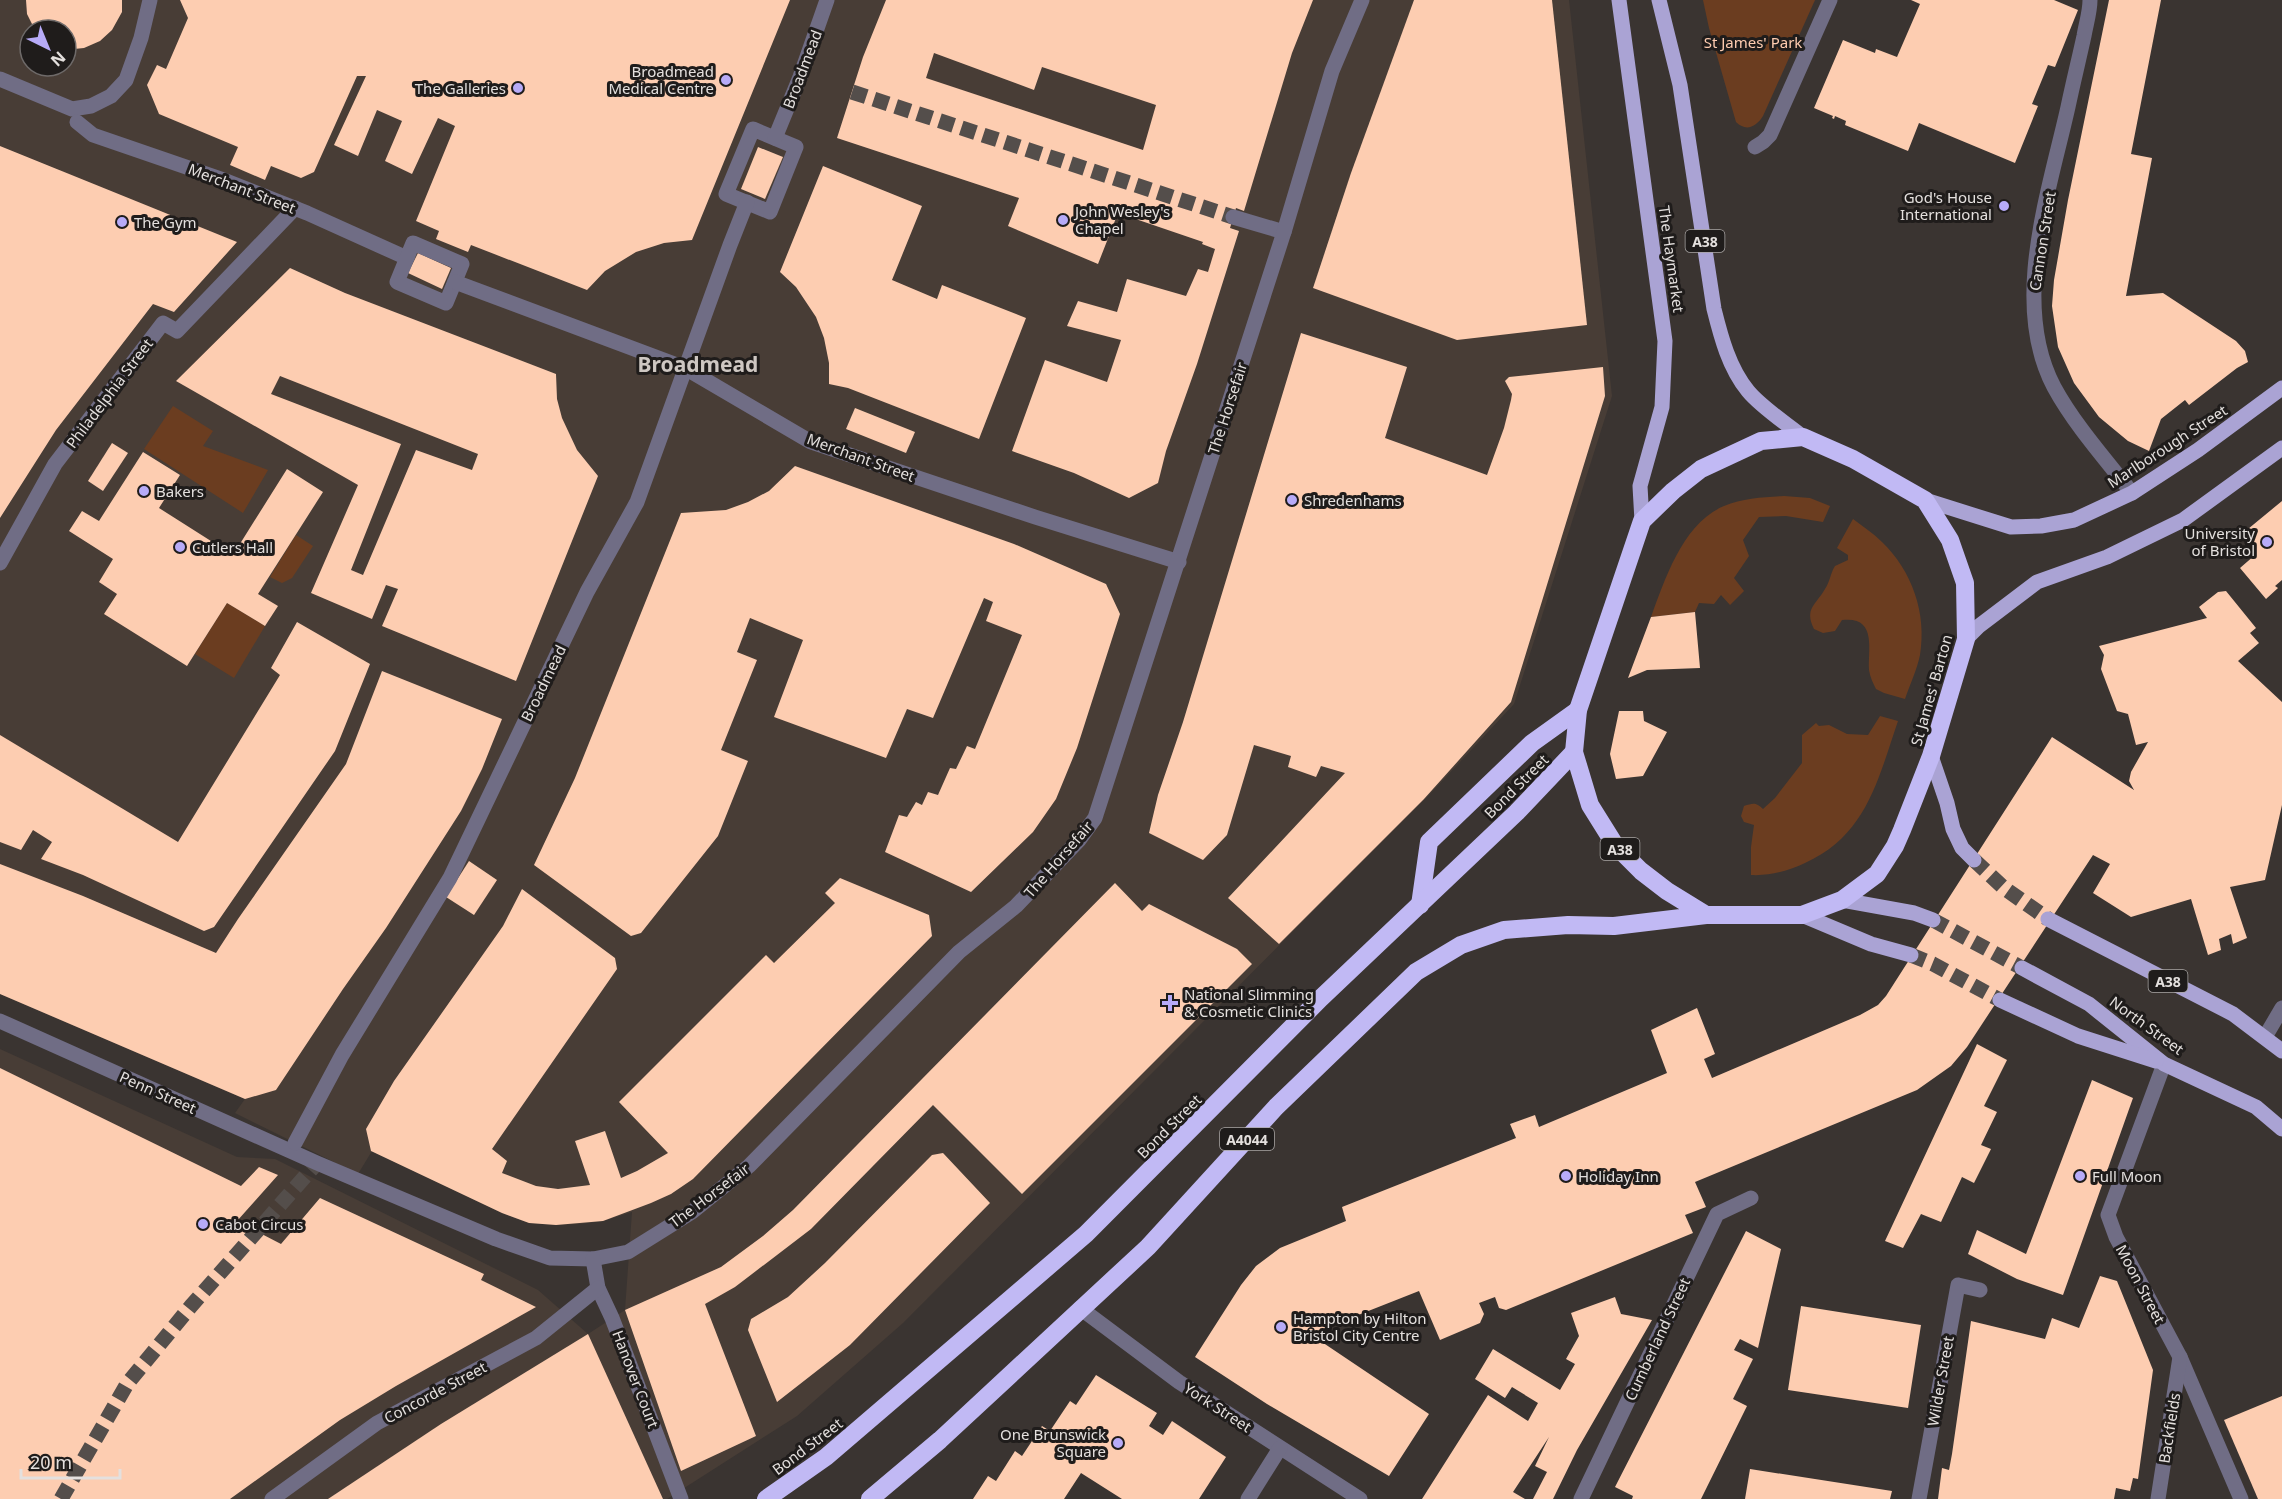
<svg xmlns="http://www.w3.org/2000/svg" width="2282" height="1499" font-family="'Noto Sans',sans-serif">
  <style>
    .built { fill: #483d36; fill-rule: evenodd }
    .green { fill: #6b3d20 }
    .building { fill: #fdcdb1; fill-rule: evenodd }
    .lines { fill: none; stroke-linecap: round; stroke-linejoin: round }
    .minor-tunnel { stroke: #544e4b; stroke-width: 15; stroke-dasharray: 15 8; stroke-linecap: butt }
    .major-tunnel { stroke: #544e4b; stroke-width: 15; stroke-dasharray: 15 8; stroke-linecap: butt }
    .minor { stroke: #706d85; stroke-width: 15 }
    .major { stroke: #aaa3d4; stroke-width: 15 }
    .highway { stroke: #c1b9f4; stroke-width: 18 }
    .poi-dot { fill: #b7abf8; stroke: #1f1c1b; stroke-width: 2 }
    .labels { text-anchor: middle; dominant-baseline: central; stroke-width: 6; stroke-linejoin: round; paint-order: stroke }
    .shield { fill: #1f1c1b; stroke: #a9a5a4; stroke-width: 1.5 }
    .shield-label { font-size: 14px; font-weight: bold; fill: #e4e0de }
    .park-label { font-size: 15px; fill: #feccb0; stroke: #1f1c1b }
    .street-label { font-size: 15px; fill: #e4e0de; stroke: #1f1c1b }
    .poi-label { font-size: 15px; fill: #e4e0de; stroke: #1f1c1b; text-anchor: start }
    .district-label { font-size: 21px; font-weight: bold; fill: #cec7c2; stroke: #1f1c1b }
  </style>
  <rect width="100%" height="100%" fill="#3a3431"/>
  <path class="built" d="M0,0H1569L1612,396L1514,704L1430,794L903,1323L797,1416L667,1499H0V1049L237,1157L275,1159L538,1290L588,1334L625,1310L632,1212L603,1221L580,1224L556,1225L529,1223L502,1213L372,1151L358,1174L235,1113L245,1099L0,994V461L26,257L60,170L0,146ZM30,30H66V66H30Z"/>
  <g class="green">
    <path d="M1703,0H1815L1763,116C1756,127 1746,132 1736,122L1709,28Z"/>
    <polygon points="173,406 213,431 203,446 268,470 243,513 144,449"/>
    <path d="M1784,496L1810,498L1830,506L1823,522L1786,516L1759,517L1743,540L1749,556L1734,578L1744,591L1730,605L1721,595L1714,604L1699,603L1695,612L1651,617C1665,579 1683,523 1724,506C1743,498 1764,497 1784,496Z"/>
    <path d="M1853,519C1862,526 1873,533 1882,542C1912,571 1927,613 1920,655C1917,670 1910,684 1905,699L1884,693L1876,689C1873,683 1870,677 1869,670C1868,648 1877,616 1842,620L1835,631L1823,633L1814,629C1804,608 1816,605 1825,589C1830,582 1830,574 1835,566L1848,560V555L1837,548Z"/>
    <polygon points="296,535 313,546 292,578 282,583 270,577"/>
    <polygon points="227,603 265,626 234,678 195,654"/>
    <path d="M1880,716L1898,721C1878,779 1867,835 1805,863C1788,871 1770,876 1751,875V847L1754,825L1744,822L1741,816L1744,806C1753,803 1756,802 1763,809L1775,798L1802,763V735L1816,723L1819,726L1829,725L1847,734L1868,735Z"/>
  </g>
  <g class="building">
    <polygon points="26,0 122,0 122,12 112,30 100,41 84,48 74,49 66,48 66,30 35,30 27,14"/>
    <polygon points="180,0 790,0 692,240 664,243 636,252 605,271 587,290 471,245 468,252 436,239 439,231 416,221 455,126 438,118 412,174 385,161 402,121 377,110 358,156 334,145 366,76 357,76 314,172 301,178 271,166 265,180 230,165 238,147 159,114 147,85 157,65 166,69 188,18"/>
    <path d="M886,0H1313L1292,53L1244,211L1236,208L1230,228L1239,231L1197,364L1166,451L1158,483L1129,498L1074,473L1012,451L1045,360L1107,382L1121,340L1067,326L1078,301L1117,312L1127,279L1186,296L1198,269L1208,272L1215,249L1202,244L1203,242L1118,213L1098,264L1008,226L1019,198L837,138L863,57ZM934,53L1034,90L1042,67L1156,105L1143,150L926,78Z"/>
    <polygon points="1414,0 1552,0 1587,325 1457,340 1313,288 1351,173"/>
    <polygon points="1911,0 2054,0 2078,10 2055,67 2048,65 2032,104 2038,106 2015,163 1919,123 1908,151 1845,125 1846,121 1835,116 1834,119 1832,118 1833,116 1814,108 1843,40 1875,53 1876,49 1897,57 1920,4"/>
    <polygon points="2109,0 2161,0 2131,154 2152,158 2126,296 2163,293 2236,341 2245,351 2248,362 2237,368 2189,405 2185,400 2161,419 2149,451 2128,441 2099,417 2074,383 2058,347 2052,306 2054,280 2068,200"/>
    <polygon points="0,146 237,242 174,312 153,304 56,430 0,518"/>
    <polygon points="758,147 783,157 765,199 741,189"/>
    <polygon points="823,166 922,206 892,280 937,299 942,285 1026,318 979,439 848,388 829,384 829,363 824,338 816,317 796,287 780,272"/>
    <polygon points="418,253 451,268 442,289 408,273"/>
    <path d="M290,268L345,293L556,374L557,399L562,418L577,450L598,476L516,681L382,626L398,589L386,585L372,619L311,593L358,485L176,381ZM280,376L478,454L472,470L416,450L363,575L351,570L401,444L271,394Z"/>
    <polygon points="1301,333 1407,367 1385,438 1487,475 1504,428 1511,400 1512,394 1505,381 1509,377 1603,367 1605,396 1511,702 1424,799 1279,944 1228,898 1345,773 1321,766 1316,777 1288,767 1291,756 1254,745 1227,835 1203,860 1149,833 1158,795 1183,722"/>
    <polygon points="855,408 915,432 906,453 846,429"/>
    <polygon points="112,443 128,453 103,491 88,481"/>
    <polygon points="143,452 180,475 159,508 233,555 287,469 323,492 258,594 278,606 265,626 227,603 187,666 104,614 117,594 99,582 113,559 69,531 82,511 99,521"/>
    <polygon points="795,466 1014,544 1106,584 1120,614 1077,748 1056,799 1033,832 971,892 885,852 899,815 907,817 916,802 922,805 928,792 938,795 950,768 956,769 967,746 975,749 1022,635 986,621 993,602 984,598 933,718 907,709 886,758 774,717 803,640 750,618 737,652 757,660 721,750 748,761 718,836 641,933 631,936 534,865 575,778 681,513 726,510 748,502 769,491"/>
    <polygon points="2282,501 2282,580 2275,586 2278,588 2266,599 2240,568 2255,555 2248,529"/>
    <polygon points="2226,591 2256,628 2250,633 2259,643 2238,661 2282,702 2282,805 2265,880 2230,887 2247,938 2233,944 2231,934 2219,939 2221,950 2208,955 2191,899 2131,917 2093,893 2110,864 2093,855 1967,1047 1951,1066 1917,1090 1695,1182 1706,1207 1685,1215 1693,1233 1506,1310 1499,1308 1495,1297 1479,1303 1484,1314 1480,1323 1440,1340 1419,1291 1310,1334 1429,1414 1389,1476 1267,1404 1195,1357 1241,1285 1256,1266 1280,1248 1346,1221 1342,1207 1516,1138 1510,1124 1535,1115 1539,1127 1667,1073 1651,1030 1697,1008 1715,1054 1704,1059 1712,1078 1860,1015 1878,1005 1886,996 2052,737 2134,790 2129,781 2131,772 2148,742 2136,745 2128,714 2117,711 2101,669 2104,655 2099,646 2207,618 2199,607 2218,592"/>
    <polygon points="1695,612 1700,668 1647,670 1628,678 1651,617"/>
    <polygon points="297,622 370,664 335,751 214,927 204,931 83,875 41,859 52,842 33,830 21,850 0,842 0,735 178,842 280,675 271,668"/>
    <polygon points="382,671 502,719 482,769 461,811 386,928 343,989 276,1090 245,1099 0,994 0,864 83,896 216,953 238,919 346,764"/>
    <polygon points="1619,711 1643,711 1644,721 1667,732 1643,776 1616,779 1610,754"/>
    <polygon points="469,861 497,880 474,915 446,897"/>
    <polygon points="840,878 929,915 932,936 693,1179 671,1194 651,1203 603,1221 556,1225 529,1223 502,1213 371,1151 366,1129 394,1081 503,926 522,889 615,958 617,969 492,1149 507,1161 502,1173 536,1186 558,1189 590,1185 575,1141 605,1131 621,1178 637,1171 668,1153 619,1102 766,955 774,963 835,903 825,893"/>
    <polygon points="1115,883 1142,911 1149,904 1237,949 1252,964 1022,1194 933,1105 811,1229 735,1287 705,1304 756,1436 681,1471 625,1310 721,1267 763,1236 793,1210"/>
    <polygon points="1977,1044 2007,1060 1984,1106 1997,1112 1981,1145 1991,1149 1974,1183 1962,1177 1941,1222 1921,1214 1903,1248 1885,1241"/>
    <polygon points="0,1068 241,1186 259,1167 278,1175 237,1221 281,1244 320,1198 484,1274 481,1280 536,1307 396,1386 340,1420 230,1499 0,1499"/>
    <polygon points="2092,1080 2133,1098 2063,1295 2017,1279 1968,1254 1977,1230 2026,1254"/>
    <polygon points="943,1153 990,1203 850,1345 777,1402 748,1330 751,1319 788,1297 825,1263 932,1155"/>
    <polygon points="1746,1231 1781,1249 1758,1348 1740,1339 1734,1350 1753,1359 1733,1399 1747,1406 1701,1499 1632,1499 1633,1496 1615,1487"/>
    <polygon points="2100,1276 2117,1281 2153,1370 2138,1479 2133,1478 2130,1491 2116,1488 2114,1499 1938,1499 1942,1468 1949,1470 1952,1454 1971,1321 2045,1339 2052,1318 2079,1328"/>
    <polygon points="1615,1297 1621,1314 1652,1320 1577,1450 1553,1499 1533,1499 1547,1472 1535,1466 1549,1437 1513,1492 1525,1499 1422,1499 1488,1395 1528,1421 1538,1403 1512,1387 1505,1398 1475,1379 1493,1349 1560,1390 1575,1364 1566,1359 1579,1336 1571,1313"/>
    <polygon points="1801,1306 1921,1325 1908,1408 1788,1390"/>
    <polygon points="588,1334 663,1499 328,1499 441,1424"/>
    <polygon points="1096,1375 1157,1413 1149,1426 1163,1435 1172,1421 1226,1457 1199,1499 1122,1499 1081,1473 1064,1499 973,1499 988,1476 996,1481 1015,1451 1022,1456 1042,1426 1050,1431 1070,1401 1076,1405"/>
    <polygon points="2282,1396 2282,1499 2258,1499 2224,1420"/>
    <polygon points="1750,1469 1892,1491 1890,1499 1745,1499"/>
  </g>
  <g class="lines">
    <g class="minor-tunnel">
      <polyline points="852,92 1233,217"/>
      <polyline points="61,1499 127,1384 191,1306 317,1163"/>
    </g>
    <g class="major-tunnel">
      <polyline points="1974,860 2004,888 2048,919"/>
      <polyline points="1933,920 2022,968"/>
      <polyline points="1911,955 1933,964 2000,1000"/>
    </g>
    <g class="minor">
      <path d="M2090,0C2090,12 2086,24 2084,36C2079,59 2073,83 2068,107C2049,192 2010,304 2054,387C2074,424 2106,460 2132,493"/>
      <polyline points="0,79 72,109 91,106 111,96 126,80 141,38 150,0"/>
      <polyline points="77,122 93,135 221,179 307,213 407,258"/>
      <polygon points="753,129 796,147 770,212 726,194"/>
      <polyline points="775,138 800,77 827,0"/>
      <polyline points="1755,147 1763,142 1770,135 1830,0"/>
      <polyline points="1233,217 1284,232"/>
      <polygon points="413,243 462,264 446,303 397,282"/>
      <polyline points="455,282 685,368 811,442 1035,517 1179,562"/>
      <polyline points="0,563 55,464 163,323 177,331 295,208"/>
      <polyline points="0,1021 317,1163 496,1239 550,1258 593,1259 628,1252 692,1212 749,1166 959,952 1016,906 1079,840 1095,818 1284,232 1332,71 1362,0"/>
      <polyline points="2265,1037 2282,1008"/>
      <polyline points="2164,1064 2108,1215 2116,1237 2180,1357 2241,1499"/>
      <polyline points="295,1143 342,1055 450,878 587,592 637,502 730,245 747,202"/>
      <polyline points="593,1259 598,1288 612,1318 681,1499"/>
      <polyline points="1080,1308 1179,1382 1360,1499"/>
      <polyline points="272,1499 377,1423 536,1338 598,1288"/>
      <polyline points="1248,1499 1280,1448"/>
      <polyline points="1581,1499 1717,1214 1751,1198"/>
      <polyline points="1919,1499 1958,1285 1980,1290"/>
      <polyline points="2158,1499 2180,1357"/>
    </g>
    <g class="major">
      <polyline points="1619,0 1665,341 1662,407 1640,486 1642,521"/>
      <path d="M1659,0L1680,85L1714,309C1721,337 1729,368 1748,391C1761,407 1787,424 1803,437"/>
      <polyline points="1925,500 2011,527 2041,526 2074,520 2132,493 2198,450 2282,388"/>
      <polyline points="1966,639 1979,626 2037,582 2107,557 2183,520 2282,448"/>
      <polyline points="1931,756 1947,803 1953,829 1962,848 1974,860"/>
      <polyline points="1842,900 1914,913 1933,920"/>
      <polyline points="1802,915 1871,944 1911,955"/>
      <polyline points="2048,919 2233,1014 2282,1051"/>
      <polyline points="2022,968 2089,1004 2164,1064 2256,1107 2282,1129"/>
      <polyline points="2000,1000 2078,1036 2156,1061"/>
    </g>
    <g class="highway">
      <polyline points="1420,905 1429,842 1532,743 1578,710"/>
      <polyline points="766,1499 826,1457 1086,1234 1321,998 1517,812 1574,752"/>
      <polyline points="870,1499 940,1440 1148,1247 1276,1107 1416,972 1461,945 1504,930 1568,925 1614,926 1706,915 1802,915 1842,900 1877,874 1895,846 1902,830 1931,756 1966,639 1965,583 1950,540 1925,500 1853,459 1803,437 1761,441 1701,469 1673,491 1642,521 1578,710 1574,752 1590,805 1615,845 1641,871 1667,891 1706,915"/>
    </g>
  </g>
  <g class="poi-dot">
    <circle cx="726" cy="80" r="6"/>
    <circle cx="518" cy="88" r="6"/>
    <circle cx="2004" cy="206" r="6"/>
    <circle cx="1063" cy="220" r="6"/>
    <circle cx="122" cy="222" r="6"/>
    <circle cx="144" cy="491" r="6"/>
    <circle cx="1292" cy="500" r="6"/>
    <circle cx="2267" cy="542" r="6"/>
    <circle cx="180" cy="547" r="6"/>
    <path d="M1167 994h6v6h6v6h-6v6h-6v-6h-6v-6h6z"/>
    <circle cx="1566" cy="1176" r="6"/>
    <circle cx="2080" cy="1176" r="6"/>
    <circle cx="203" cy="1224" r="6"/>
    <circle cx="1281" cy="1327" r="6"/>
    <circle cx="1118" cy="1443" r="6"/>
  </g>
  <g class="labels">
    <g class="shield">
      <rect x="1685.5" y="230" width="39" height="22" rx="4.5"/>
      <rect x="1600.5" y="838" width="39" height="22" rx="4.5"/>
      <rect x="2148.5" y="970" width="39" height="22" rx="4.5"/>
      <rect x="1220" y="1128" width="54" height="22" rx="4.5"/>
    </g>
    <g class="shield-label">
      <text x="1705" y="241">A38</text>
      <text x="1620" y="849">A38</text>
      <text x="2168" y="981">A38</text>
      <text x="1247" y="1139">A4044</text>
    </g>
    <g class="park-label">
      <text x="1753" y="42">St James' Park</text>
    </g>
    <g class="street-label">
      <text transform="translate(802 69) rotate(-69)">Broadmead</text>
      <text transform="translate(242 188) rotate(21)">Merchant Street</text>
      <text transform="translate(2042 241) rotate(-81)">Cannon Street</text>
      <text transform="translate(1672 259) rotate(82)">The Haymarket</text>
      <text transform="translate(109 393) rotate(-53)">Philadelphia Street</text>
      <text transform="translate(1227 408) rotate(-72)">The Horsefair</text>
      <text transform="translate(2167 446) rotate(-33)">Marlborough Street</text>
      <text transform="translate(861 457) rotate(20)">Merchant Street</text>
      <text transform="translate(543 683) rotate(-64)">Broadmead</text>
      <text transform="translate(1931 690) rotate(-74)">St James' Barton</text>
      <text transform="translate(1516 786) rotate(-45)">Bond Street</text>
      <text transform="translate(1058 859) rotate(-49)">The Horsefair</text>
      <text transform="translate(2147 1025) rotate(36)">North Street</text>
      <text transform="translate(158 1092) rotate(24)">Penn Street</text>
      <text transform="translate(1169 1126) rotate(-45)">Bond Street</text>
      <text transform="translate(709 1195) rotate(-37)">The Horsefair</text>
      <text transform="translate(2141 1284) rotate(62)">Moon Street</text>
      <text transform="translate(1657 1339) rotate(-65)">Cumberland Street</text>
      <text transform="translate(636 1379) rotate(69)">Hanover Court</text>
      <text transform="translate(1940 1381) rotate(-80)">Wilder Street</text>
      <text transform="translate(435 1392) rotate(-28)">Concorde Street</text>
      <text transform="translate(1218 1407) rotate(33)">York Street</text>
      <text transform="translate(2169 1428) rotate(-81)">Backfields</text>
      <text transform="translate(807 1446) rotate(-37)">Bond Street</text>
    </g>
    <g class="poi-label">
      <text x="714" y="71" text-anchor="end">Broadmead<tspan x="714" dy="17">Medical Centre</tspan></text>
      <text x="506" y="88" text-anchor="end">The Galleries</text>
      <text x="1992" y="197" text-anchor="end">God's House<tspan x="1992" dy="17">International</tspan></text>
      <text x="1075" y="211">John Wesley's<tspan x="1075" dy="17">Chapel</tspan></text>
      <text x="134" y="222">The Gym</text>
      <text x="156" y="491">Bakers</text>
      <text x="1304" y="500">Shredenhams</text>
      <text x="2255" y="533" text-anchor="end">University<tspan x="2255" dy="17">of Bristol</tspan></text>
      <text x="192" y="547">Cutlers Hall</text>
      <text x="1184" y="994">National Slimming<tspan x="1184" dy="17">&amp; Cosmetic Clinics</tspan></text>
      <text x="1578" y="1176">Holiday Inn</text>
      <text x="2092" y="1176">Full Moon</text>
      <text x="215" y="1224">Cabot Circus</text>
      <text x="1293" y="1318">Hampton by Hilton<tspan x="1293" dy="17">Bristol City Centre</tspan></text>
      <text x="1106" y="1434" text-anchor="end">One Brunswick<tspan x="1106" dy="17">Square</tspan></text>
    </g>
    <g class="district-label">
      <text x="698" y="364">Broadmead</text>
    </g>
  </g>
  <g transform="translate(48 48) rotate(137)"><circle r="28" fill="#1f1c1b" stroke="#6e6a69" stroke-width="1.5"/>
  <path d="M0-4.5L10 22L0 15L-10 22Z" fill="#b7abf8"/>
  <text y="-9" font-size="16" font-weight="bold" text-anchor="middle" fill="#e4e0de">N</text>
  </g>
  <path d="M21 1469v9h99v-9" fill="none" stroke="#e4e0de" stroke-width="3"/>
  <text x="30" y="1469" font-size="18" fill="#e4e0de" stroke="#1f1c1b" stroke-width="4.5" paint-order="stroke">20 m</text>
</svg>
